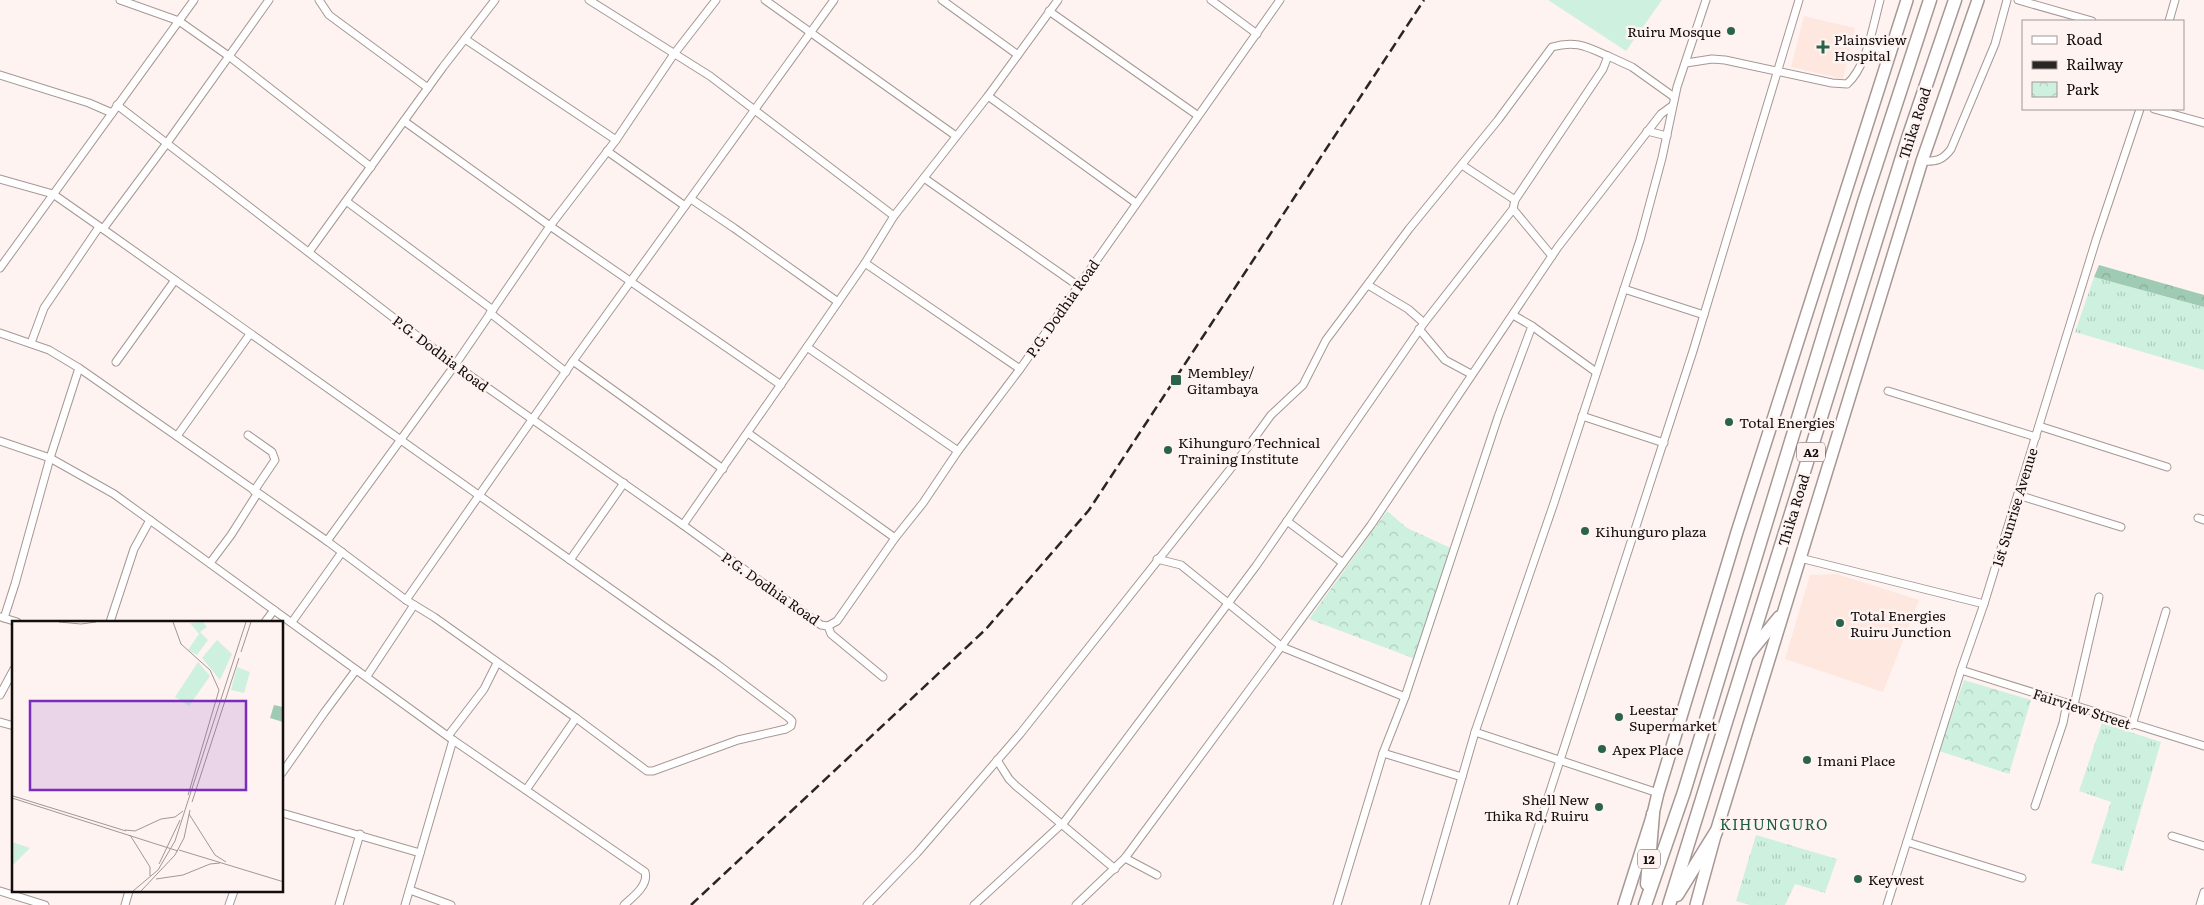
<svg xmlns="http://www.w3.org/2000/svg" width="2204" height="905" font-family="Literata,serif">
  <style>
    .built { fill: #fde7df }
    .grass { fill: url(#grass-tufts) }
    .forest { fill: url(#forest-crowns) }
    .park { fill: url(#park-crowns) }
    .garden { fill: #cef1df }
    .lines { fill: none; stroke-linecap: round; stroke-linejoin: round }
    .street-casing { stroke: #a59894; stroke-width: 9 }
    .primary-casing { stroke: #a59894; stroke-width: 14 }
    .highway-casing { stroke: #a59894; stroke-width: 15 }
    .street { stroke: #fff; stroke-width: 7 }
    .primary { stroke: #fff; stroke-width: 11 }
    .highway { stroke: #fff; stroke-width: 12 }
    .rail { stroke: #2a2624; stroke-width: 2.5; stroke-dasharray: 10 5; stroke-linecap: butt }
    .poi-dot { fill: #2b634a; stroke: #fef3f0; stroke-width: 2 }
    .labels { text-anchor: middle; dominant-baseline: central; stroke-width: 5; stroke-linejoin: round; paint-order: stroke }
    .shield { fill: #fef3f0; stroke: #595351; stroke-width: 1 }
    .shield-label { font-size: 12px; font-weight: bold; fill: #120e0d }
    .poi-label { font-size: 14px; fill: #120e0d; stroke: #fef3f0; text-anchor: start }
    .street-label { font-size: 14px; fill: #120e0d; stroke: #fef3f0 }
    .neighbourhood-label { font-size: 15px; letter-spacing: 1px; fill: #1c5e43; stroke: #fef3f0 }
    .inset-road { fill: none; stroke: #a09795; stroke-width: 1 }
    .view { fill: #7b2cbf; fill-opacity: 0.15; stroke: #7b2cbf; stroke-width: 2.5 }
    .inset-edge { fill: none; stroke: #120e0d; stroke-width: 2.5 }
  </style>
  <defs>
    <pattern id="grass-tufts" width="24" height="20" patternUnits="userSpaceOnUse" patternTransform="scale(1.25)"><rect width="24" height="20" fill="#cef1df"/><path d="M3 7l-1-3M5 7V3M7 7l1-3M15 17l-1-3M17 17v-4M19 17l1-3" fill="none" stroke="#b0cdbe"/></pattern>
    <pattern id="forest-crowns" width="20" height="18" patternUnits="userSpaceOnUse" patternTransform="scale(1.25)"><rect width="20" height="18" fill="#9fcab4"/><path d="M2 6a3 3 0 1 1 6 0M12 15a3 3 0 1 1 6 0" fill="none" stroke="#88ac9a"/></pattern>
    <pattern id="park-crowns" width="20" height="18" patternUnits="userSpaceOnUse" patternTransform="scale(1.25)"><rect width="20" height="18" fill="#cef1df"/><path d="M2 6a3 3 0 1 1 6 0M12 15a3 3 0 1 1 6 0" fill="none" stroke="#b0cdbe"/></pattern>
  </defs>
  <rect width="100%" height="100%" fill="#fef3f0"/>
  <g class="built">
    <polygon points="1804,16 1855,28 1843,79 1791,67"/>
    <polygon points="1837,574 1919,600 1883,692 1785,659 1810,575"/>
  </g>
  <g class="grass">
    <polygon points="2094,277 2204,307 2204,370 2075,332"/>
    <polygon points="2102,723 2161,742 2123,871 2091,863 2111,802 2079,791"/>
    <polygon points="1756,835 1837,859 1825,893 1795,884 1785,905 1750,905 1736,901"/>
  </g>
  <polygon class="forest" points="2099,265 2204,295 2204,307 2094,277"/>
  <g class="park">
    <polygon points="1387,511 1407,528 1455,550 1418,660 1309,619"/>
    <polygon points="1964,680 2031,700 2009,774 1939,751"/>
  </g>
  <polygon class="garden" points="1548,0 1662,0 1626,51"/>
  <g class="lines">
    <g class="street-casing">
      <g id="street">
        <polyline points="120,0 179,21 230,57 371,167"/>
        <polyline points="319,0 329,15 428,88"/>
        <polyline points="589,0 710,76 894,216"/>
        <polyline points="765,0 956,136"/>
        <polyline points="942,0 1018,55"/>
        <polyline points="1211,0 1257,34"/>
        <polyline points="2018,0 2092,21"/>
        <polyline points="1049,11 1197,115"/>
        <polyline points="2169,21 2175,0"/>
        <polyline points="465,39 616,140"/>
        <polyline points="1868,45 1890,51"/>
        <polyline points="1608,56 1632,67 1674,97"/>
        <path d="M1686,63L1712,59L1725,60L1832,83L1847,84C1867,67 1873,25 1880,0"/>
        <polyline points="0,75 89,103 112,113"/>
        <polyline points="988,96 1136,203"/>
        <polyline points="117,105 455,365 683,525 821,625 828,626 837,621 895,538 923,503 958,451 1020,369 1280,0"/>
        <polyline points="2154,109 2204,123"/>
        <polyline points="404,121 550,226 781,385"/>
        <polyline points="1647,131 1667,136"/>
        <polyline points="607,151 685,206"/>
        <path d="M1922,161C1936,162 1943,160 1951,149L1995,44L2007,0"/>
        <polyline points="1462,165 1515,200"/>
        <polyline points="924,178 1077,285"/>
        <polyline points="0,179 53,194 103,229 167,143 269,0"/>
        <polyline points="691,199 734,228 838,302"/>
        <polyline points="346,201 493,310"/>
        <polyline points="1513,209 1552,256"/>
        <polyline points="309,252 443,67 495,0"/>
        <polyline points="865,263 1020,369"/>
        <polyline points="0,268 194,0"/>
        <polyline points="1368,285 1408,309 1424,323"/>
        <polyline points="1624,289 1704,315"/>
        <polyline points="490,313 566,372"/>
        <polyline points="1532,326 1596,372"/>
        <polyline points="1419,329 1445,360 1471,374"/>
        <polyline points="0,333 49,350 79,368 327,541 406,600 434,617 576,718 647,771 653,771 738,740 786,729 791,726 792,721 789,718 717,664 103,229"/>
        <polyline points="31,343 44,308 99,227"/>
        <polyline points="807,347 958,451"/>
        <polyline points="573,361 723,469"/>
        <polyline points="116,362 175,280"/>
        <polyline points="1888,391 2036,437"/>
        <polyline points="1582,416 1664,443"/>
        <polyline points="2039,426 2167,467"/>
        <polyline points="748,433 895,538"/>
        <polyline points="248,435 272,452 275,460 254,491"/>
        <polyline points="177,436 250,334"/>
        <path d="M0,441L50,458L114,494L453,740L645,872C649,885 633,897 624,905"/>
        <polyline points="2018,495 2121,527"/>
        <polyline points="2198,518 2204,520"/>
        <polyline points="1287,521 1343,563"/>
        <polyline points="683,525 807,347 865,263 894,216 988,96 1058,0"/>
        <polyline points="327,541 455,365 550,226 616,140 674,54 716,0"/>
        <polyline points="1800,558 1984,604"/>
        <polyline points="1157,559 1181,565 1282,647 1405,697"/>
        <polyline points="570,560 624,483"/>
        <polyline points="210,563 231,535 257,494"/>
        <polyline points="406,600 573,361 834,0"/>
        <polyline points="1,617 17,622"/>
        <polyline points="4,618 15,584 50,458 79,368"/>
        <polyline points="110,622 134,549 150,520"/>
        <polyline points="265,622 274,610"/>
        <polyline points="292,622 342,552"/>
        <polyline points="828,626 831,634 883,677"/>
        <polyline points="1961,670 2204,746"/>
        <polyline points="367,676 414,605"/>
        <polyline points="0,695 14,669"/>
        <polyline points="2074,705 2099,597"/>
        <polyline points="0,722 14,726"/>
        <polyline points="2132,725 2166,611"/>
        <polyline points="1475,732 1658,793"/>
        <polyline points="448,736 484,689 497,663"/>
        <polyline points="1383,753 1462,777"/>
        <polyline points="997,760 1009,779 1016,786 1115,869"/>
        <polyline points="282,773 324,713 356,670"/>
        <polyline points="526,790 576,718"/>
        <polyline points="2035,806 2063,723 2067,703"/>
        <polyline points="282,813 420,853"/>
        <polyline points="2172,836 2204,846"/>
        <polyline points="1907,842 2022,878"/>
        <polyline points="1125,858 1157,875"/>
        <polyline points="410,890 451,905"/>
        <polyline points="0,891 45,905"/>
        <polyline points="125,905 129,891"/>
        <polyline points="229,905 234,891"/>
        <polyline points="339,905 360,834"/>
        <polyline points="405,905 453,740"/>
        <path d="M867,905L917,853L1020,734L1247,448L1271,415L1303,385L1326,340L1409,229L1498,120L1552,47C1576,40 1587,47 1608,56L1603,69L1515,200L1513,209L1424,323L1256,566L1065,821L974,905"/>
        <polyline points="1076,905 1125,858 1371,525 1558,247 1661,114 1672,106"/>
        <polyline points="1337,905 1383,753 1405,697 1498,417 1532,326 1513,315"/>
        <polyline points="1425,905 1475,732 1553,506 1640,240 1662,158 1677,87 1706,0"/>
        <polyline points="1513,905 1693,351 1799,0"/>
        <polyline points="1887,905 1961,670 1984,604 2096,240 2140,109"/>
        <polyline points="2200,905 2204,892"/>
      </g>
    </g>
    <g class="primary-casing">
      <g id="primary">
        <polyline points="1748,655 1779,617"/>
        <polyline points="1624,905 1653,814 1658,793 1737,532 1907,0"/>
        <polyline points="1696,905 1716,832 1922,161 1978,0"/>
      </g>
    </g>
    <g class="highway-casing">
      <g id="highway">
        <polyline points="1647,884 1653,814"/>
        <polyline points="1677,895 1716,832"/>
        <polyline points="1645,905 1684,792 1864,202 1930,0"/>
        <polyline points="1669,905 1908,138 1955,0"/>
      </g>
    </g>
    <use href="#street" class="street"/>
    <use href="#primary" class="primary"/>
    <use href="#highway" class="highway"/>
    <polyline class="rail" points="691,905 986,629 1089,510 1424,0"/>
  </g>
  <g class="poi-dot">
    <circle cx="1731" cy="31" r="5"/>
    <path d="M1820.5 39.5h5v5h5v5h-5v5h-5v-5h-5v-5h5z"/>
    <rect x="1170" y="374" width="12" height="12" rx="2.5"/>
    <circle cx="1729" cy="422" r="5"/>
    <circle cx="1168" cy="450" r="5"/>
    <circle cx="1585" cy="531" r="5"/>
    <circle cx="1840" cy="623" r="5"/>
    <circle cx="1619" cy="717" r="5"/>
    <circle cx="1602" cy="749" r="5"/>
    <circle cx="1807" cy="760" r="5"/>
    <circle cx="1599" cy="807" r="5"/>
    <circle cx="1858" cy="879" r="5"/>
  </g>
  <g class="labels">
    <g class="shield">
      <rect x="1797" y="442.5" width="28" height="19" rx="4"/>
      <rect x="1638" y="849.5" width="22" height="19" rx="4"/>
    </g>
    <g class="shield-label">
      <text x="1811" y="452">A2</text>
      <text x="1649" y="859">12</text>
    </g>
    <g class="poi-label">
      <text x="1721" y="31" text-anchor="end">Ruiru Mosque</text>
      <text x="1834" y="39">Plainsview<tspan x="1834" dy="16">Hospital</tspan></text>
      <text x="1187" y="372">Membley/<tspan x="1187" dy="16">Gitambaya</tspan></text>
      <text x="1739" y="422">Total Energies</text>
      <text x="1178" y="442">Kihunguro Technical<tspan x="1178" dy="16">Training Institute</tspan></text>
      <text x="1595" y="531">Kihunguro plaza</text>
      <text x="1850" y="615">Total Energies<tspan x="1850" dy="16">Ruiru Junction</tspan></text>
      <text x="1629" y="709">Leestar<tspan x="1629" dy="16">Supermarket</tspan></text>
      <text x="1612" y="749">Apex Place</text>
      <text x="1817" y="760">Imani Place</text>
      <text x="1589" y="799" text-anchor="end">Shell New<tspan x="1589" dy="16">Thika Rd, Ruiru</tspan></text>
      <text x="1868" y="879">Keywest</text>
    </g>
    <g class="street-label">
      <text transform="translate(1914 123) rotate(-72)">Thika Road</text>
      <text transform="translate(1062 308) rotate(-55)">P.G. Dodhia Road</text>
      <text transform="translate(441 353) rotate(37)">P.G. Dodhia Road</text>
      <text transform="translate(2014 507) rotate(-73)">1st Sunrise Avenue</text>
      <text transform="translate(1793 510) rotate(-73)">Thika Road</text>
      <text transform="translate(771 588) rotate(35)">P.G. Dodhia Road</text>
      <text transform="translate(2082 708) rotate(18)">Fairview Street</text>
    </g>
    <g class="neighbourhood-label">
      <text x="1774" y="823">KIHUNGURO</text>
    </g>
  </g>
  <g transform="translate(12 621)">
    <rect width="271" height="271" fill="#fef3f0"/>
    <path d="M191,1L195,6L188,11L196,19L185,34L176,29L187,13L178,2Z" fill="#cef1df"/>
    <path d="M262,84L271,86V101L258,97Z" fill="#9fcab4"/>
    <path d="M0,221L18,227L0,245Z" fill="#cef1df"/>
    <path d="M205,19L220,33L208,59L190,37ZM186,41L198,55L177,85L163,76ZM225,46L238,51L232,72L219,69Z" fill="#cef1df"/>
    <path class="inset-road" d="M47,1L69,3L84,1M161,1L169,23L198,49L207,69L176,174M229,31L239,1M1,175L0,177L166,230M1,175L114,210M180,181L227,37M177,193L203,234L214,241M113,209L123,210L149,198L163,196L171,190M118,214L138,246V255M167,229L272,261M147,243L168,199M144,258L171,254L198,243L208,242M121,270L146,249L163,220L234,1M129,270L163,234L172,217L178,189"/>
    <path class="view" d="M18,80H234V169H18Z"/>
    <rect width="271" height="271" class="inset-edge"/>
  </g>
  <rect x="2022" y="20" width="162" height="90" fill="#fef3f0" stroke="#a09795"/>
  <rect x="2032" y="36" width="25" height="8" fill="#ffffff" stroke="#a09795"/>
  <text x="2066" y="45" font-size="15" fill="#120e0d">Road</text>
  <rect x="2032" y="61" width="25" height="8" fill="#2a2624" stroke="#a09795"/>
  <text x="2066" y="70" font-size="15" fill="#120e0d">Railway</text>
  <rect x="2032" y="82" width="25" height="15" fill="url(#park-crowns)" stroke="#a09795"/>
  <text x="2066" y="95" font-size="15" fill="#120e0d">Park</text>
</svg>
